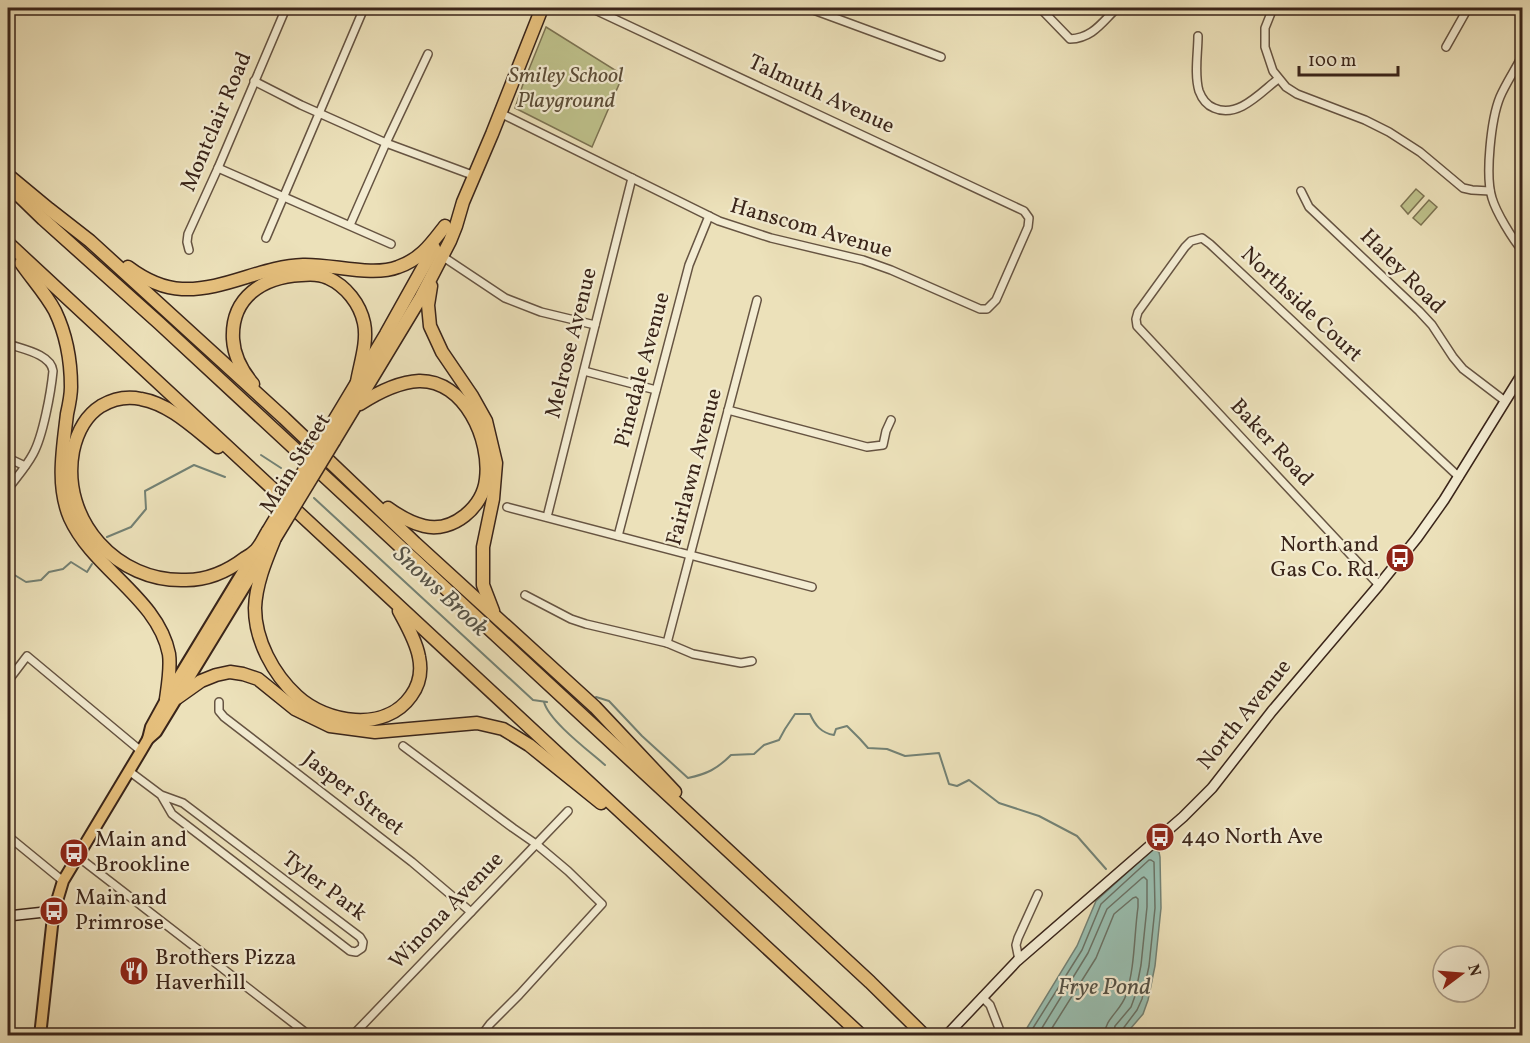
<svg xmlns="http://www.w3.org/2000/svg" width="1530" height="1043" font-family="Vollkorn,serif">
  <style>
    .green { fill: #bec18b; stroke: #7c7352; stroke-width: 1.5 }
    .water { fill: #99beb0; stroke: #738174; stroke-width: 1.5 }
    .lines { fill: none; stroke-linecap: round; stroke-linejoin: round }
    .shore { stroke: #6a7265; stroke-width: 1.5 }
    .stream { stroke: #738174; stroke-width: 2 }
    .street-casing { stroke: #665442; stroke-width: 10 }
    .secondary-casing { stroke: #3a251a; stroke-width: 12 }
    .primary-casing { stroke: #3a251a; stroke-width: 14 }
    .highway-casing { stroke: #3a251a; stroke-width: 15 }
    .street { stroke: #f3ecd2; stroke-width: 7 }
    .secondary { stroke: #f3ecd2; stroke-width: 9 }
    .primary { stroke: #e6c07d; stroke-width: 10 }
    .highway { stroke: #e6c07d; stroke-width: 12 }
    .highway-bridge-casing { stroke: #3a251a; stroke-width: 15; stroke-linecap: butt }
    .highway-bridge { stroke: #e6c07d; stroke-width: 12 }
    .labels { text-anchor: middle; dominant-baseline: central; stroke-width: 4.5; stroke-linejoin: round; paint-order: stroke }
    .park-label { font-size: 22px; font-style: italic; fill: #5b4c36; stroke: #f3ecd2 }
    .street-label { font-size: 22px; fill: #3a251a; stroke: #f3ecd2 }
    .poi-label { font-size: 22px; fill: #3a251a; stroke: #f3ecd2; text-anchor: start }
    .water-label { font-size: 24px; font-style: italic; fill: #565347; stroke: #f3ecd2 }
  </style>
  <rect width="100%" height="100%" fill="#ece1ba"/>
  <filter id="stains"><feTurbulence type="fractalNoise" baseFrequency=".00333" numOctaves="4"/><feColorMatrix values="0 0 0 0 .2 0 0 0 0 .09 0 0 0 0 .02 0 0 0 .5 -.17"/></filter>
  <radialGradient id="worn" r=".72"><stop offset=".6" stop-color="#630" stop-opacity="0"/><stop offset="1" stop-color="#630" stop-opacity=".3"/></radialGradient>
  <g class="green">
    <polygon points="546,27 623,75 592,147 515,108 523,84"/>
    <polygon points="1416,189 1424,196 1408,214 1401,206"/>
    <polygon points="1429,200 1437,207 1421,225 1413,218"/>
  </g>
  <polygon class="water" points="1153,849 1159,852 1160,857 1161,908 1155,966 1148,1000 1143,1014 1125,1035 1022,1036 1077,946 1096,901"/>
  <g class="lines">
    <g class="shore">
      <polyline points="1028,1036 1082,950 1101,904 1149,860 1151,860 1154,862 1155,908 1149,966 1142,999 1137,1010 1122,1030 1121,1036"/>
      <polyline points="1037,1036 1088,953 1107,909 1142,878 1144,877 1147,880 1147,907 1141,965 1135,996 1131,1007 1115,1026 1113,1036"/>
      <path d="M1047,1036L1096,958L1114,914L1133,898L1136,897L1138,899V907C1134,936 1135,967 1126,995C1121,1011 1105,1018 1104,1036"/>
    </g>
    <g class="stream">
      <polyline points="261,455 281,468"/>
      <polyline points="314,498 533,700 547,702"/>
      <polyline points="107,537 131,527 146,509 145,491 194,465 225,477"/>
      <polyline points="8,571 26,582 41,580 49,572 63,569 71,562 87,572 92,564"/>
      <path d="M596,697L609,701L642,736L688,778C707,774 717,769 731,755L754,754L764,745L779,740L785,729L795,714H810C815,725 821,733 834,735L836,729L847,726L860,739L868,748L887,749L905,756L939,753L949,784L957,786L969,780L999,803L1039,816L1077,836L1106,869"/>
      <path d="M544,702C549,721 589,751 605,765"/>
      <polyline points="1426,1036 1441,1031 1479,1036"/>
    </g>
    <g class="street-casing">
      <g id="street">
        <polyline points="808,8 941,57"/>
        <path d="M1040,8L1070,39C1093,38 1102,22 1117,8"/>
        <polyline points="1273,8 1265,28 1265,47 1273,71 1286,87 1297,94 1365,120 1389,132 1420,152 1463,188 1472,190 1490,191"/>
        <path d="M1198,36C1198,53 1194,74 1199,91C1202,99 1206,105 1214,108C1238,119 1261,92 1278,79"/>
        <polyline points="1446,47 1468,8"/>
        <path d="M1522,56C1515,70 1506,83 1500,97C1491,119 1485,176 1492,198C1496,212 1513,240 1522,250"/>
        <polyline points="254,81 301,105 386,143 475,176"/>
        <polyline points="500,113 719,221 771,238 863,260 891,270 980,309 987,309 996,300 1028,227 1029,218 1024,211 591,8"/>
        <polyline points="218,168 391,244"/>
        <polyline points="1301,191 1309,207 1419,311 1432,325 1453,357 1463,369 1505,401"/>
        <polyline points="350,225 386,143 428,54"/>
        <polyline points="266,238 364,8"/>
        <polyline points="189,250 187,242 188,234 218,168 286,8"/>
        <polyline points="442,256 505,298 541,312 595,325"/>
        <path d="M8,344C22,349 51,354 53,371C51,392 43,436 33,454C26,467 16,478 8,489"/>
        <polyline points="584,371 656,390"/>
        <polyline points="728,410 867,447 883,445 886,431 891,420"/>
        <polyline points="8,458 25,466"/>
        <polyline points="507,507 812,587"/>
        <polyline points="547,517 632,178"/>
        <polyline points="618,536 689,265 709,216"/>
        <polyline points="1379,585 1137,326 1136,319 1138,312 1185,247 1191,241 1202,238 1210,244 1459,477"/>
        <polyline points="525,595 571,619 586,624 667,643 693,654 741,663 752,661"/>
        <polyline points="667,643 757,300"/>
        <polyline points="8,681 27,656 141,751"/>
        <polyline points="219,702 219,711 224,717 412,862 471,912"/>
        <polyline points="403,746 513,828 536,844 568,871 602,904 519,995 490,1024 481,1036"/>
        <polyline points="129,771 161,795 183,803 360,937 363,942 362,948 356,952 350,951 172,814 161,795"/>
        <polyline points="8,836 63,881"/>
        <polyline points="77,856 310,1036"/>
        <polyline points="1019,960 1016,945 1018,938 1038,894"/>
        <polyline points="982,997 990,1005 1002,1036"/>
        <polyline points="352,1036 568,811"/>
      </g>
    </g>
    <g class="secondary-casing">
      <g id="secondary">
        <polyline points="8,916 54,911"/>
        <polyline points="946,1036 1017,961 1183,817 1212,788 1272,711 1379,585 1417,538 1444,500 1522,374"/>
      </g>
    </g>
    <g class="primary-casing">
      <g id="primary">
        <polyline points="148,739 151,727 174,685 256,550"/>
        <polyline points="40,1036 52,926 54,911 63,881 141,751 148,739 156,732 265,553"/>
      </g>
    </g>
    <g class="highway-casing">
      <g id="highway">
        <polyline points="8,175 49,209 90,241 284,418 415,543 595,707 675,792"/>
        <polyline points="8,185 43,219 159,323 870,982 925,1036"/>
        <polyline points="8,243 862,1036"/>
        <path d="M21,263C32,279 46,294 55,311C66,334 71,362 71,387C71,396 69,405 67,414C63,448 56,486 70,518C93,569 158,598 169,654C171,668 168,685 166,699"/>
        <path d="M128,267C144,279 161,288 182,289C224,291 262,266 303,265C332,264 372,277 398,267C421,259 431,244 445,226"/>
        <polyline points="431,286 428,305 430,326 442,352 472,396 486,421 496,463 493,499 483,547 483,585 493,611"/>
        <path d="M253,384C242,371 234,356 233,339C231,297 263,277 301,275C310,274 320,274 328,278C346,286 360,304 364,323C368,342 360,364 357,382"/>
        <path d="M360,404C377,393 398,382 419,381C465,380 491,440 486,479C483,507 453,533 424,526C411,523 399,516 388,508"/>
        <polyline points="326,434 386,334 434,248"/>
        <polyline points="334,441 421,297 450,241 456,226 463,202 492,134 542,8"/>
        <path d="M218,447C195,429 170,404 141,399C127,396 113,399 101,406C85,416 77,433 73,451C60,520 117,583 186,580C208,580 228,571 245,558C249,556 253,553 256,550C261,545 264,537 268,531"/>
        <path d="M275,538C266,560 256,583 255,608C255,640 273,674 297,696C326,723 385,733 411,696C419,685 422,671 419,657C416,641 407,626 399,611"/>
        <polyline points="177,698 201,681 216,675 230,672 243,674 258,679 295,709 330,726 375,732 477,723 503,729 529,745 601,803"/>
      </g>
    </g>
    <use href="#street" class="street"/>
    <use href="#secondary" class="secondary"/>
    <use href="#primary" class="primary"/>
    <use href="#highway" class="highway"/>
    <g class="highway-bridge-casing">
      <g id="highway-bridge">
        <polyline points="268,531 326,434"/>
        <polyline points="275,538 334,441"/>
      </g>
    </g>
    <use href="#highway-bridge" class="highway-bridge"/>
  </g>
  <defs>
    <g id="bus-disc" transform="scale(1.5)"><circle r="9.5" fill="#8f2418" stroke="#f3ecd2"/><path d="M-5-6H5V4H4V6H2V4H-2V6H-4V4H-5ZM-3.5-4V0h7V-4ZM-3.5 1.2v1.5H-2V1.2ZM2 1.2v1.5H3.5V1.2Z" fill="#fff"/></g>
    <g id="restaurant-disc" transform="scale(1.5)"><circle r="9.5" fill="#8f2418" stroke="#f3ecd2"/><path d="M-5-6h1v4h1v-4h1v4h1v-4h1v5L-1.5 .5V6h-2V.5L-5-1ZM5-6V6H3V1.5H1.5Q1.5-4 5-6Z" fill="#fff"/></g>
  </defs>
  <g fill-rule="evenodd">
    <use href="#bus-disc" x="1400" y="558"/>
    <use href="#bus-disc" x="1160" y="837"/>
    <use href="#bus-disc" x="74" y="853"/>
    <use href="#bus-disc" x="54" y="911"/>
    <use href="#restaurant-disc" x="134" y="971"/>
  </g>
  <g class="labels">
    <g class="park-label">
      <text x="566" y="76">Smiley School<tspan x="566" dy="25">Playground</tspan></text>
    </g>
    <g class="street-label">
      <text transform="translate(821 95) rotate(25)">Talmuth Avenue</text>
      <text transform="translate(217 122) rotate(-67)">Montclair Road</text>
      <text transform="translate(811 229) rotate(16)">Hanscom Avenue</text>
      <text transform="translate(1402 272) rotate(45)">Haley Road</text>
      <text transform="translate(1301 305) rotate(43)">Northside Court</text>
      <text transform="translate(572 343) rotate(-76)">Melrose Avenue</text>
      <text transform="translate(643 370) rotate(-75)">Pinedale Avenue</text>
      <text transform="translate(1271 443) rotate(47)">Baker Road</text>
      <text transform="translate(296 464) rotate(-58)">Main Street</text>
      <text transform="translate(695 467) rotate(-75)">Fairlawn Avenue</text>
      <text transform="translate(1245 715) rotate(-51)">North Avenue</text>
      <text transform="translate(353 794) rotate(38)">Jasper Street</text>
      <text transform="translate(324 887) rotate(37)">Tyler Park</text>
      <text transform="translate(447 911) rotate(-46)">Winona Avenue</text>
    </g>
    <g class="poi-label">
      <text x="1379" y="545" text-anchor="end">North and<tspan x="1379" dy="25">Gas Co. Rd.</tspan></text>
      <text x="1181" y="837">440 North Ave</text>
      <text x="95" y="840">Main and<tspan x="95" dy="25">Brookline</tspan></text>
      <text x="75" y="898">Main and<tspan x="75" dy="25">Primrose</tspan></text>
      <text x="155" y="958">Brothers Pizza<tspan x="155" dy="25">Haverhill</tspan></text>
    </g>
    <g class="water-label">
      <text transform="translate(440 592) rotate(43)">Snows Brook</text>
      <text x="1104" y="988">Frye Pond</text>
    </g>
  </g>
  <rect width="1530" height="1043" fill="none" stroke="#ece1ba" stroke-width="30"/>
  <rect x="9" y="9" width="1512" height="1025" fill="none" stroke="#3a251a" stroke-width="3"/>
  <rect x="15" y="15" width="1500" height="1013" fill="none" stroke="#3a251a" stroke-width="1.5"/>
  <g transform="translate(1461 974) rotate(74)"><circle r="28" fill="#f3ecd2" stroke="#a99c88" stroke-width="1.5"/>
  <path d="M0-4.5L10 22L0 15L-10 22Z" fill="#8f2418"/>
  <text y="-9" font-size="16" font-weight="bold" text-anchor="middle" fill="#3a251a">N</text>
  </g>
  <path d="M1299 66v9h99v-9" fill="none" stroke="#3a251a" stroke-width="3"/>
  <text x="1308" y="66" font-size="18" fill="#3a251a" stroke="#f3ecd2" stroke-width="4.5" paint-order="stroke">100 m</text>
  <rect width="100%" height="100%" filter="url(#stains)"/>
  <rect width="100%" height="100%" fill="url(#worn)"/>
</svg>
